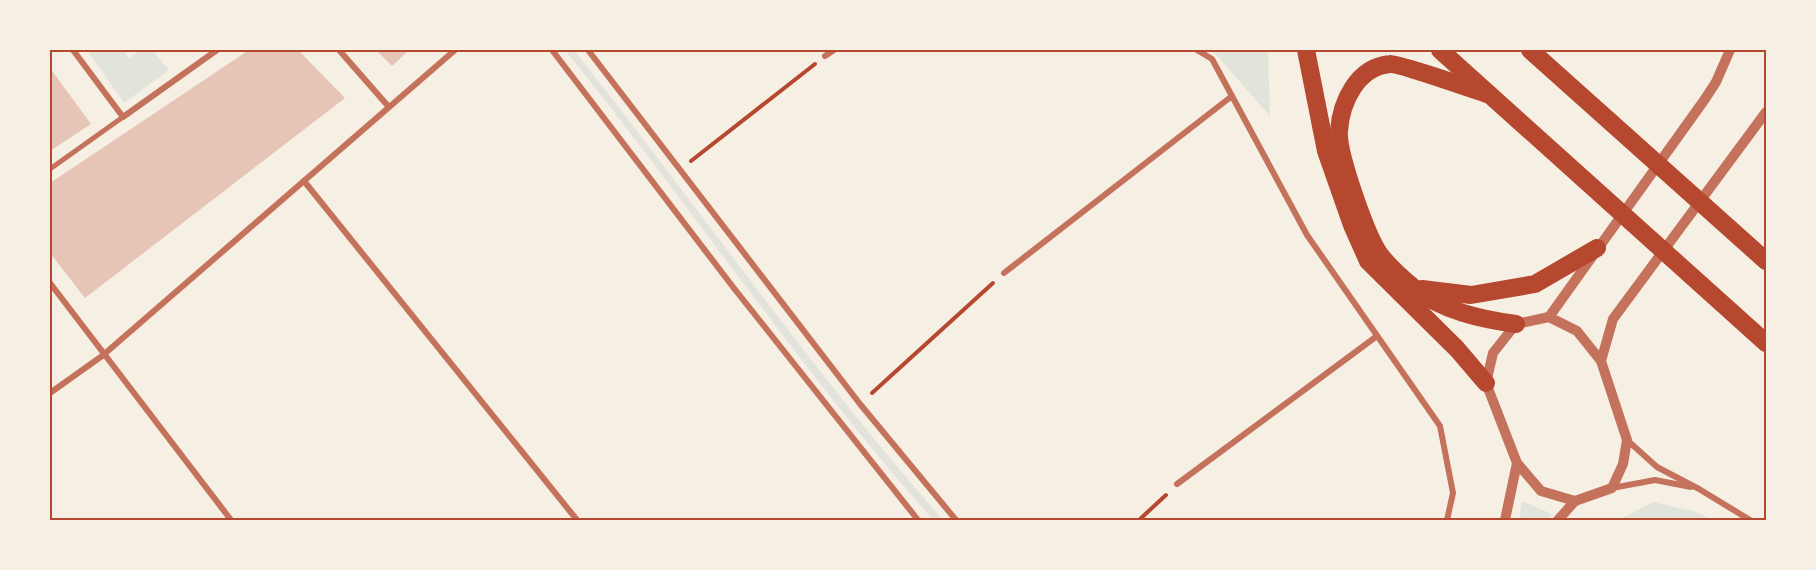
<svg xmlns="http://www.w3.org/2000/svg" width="1816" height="570" font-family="Mulish,sans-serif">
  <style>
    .green { fill: #e2e4dc }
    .building { fill: #e6c5b7 }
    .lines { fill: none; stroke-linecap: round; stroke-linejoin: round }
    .path { stroke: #b5482f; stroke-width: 4 }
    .pedestrian { stroke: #c5725c; stroke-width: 5 }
    .minor { stroke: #c5725c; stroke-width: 6 }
    .tertiary { stroke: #c5725c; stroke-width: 10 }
    .motorway { stroke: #b5482f; stroke-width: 18 }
    .neatline { fill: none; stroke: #b5482f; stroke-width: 2 }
  </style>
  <rect width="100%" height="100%" fill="#f6efe4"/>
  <g class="green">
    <polygon points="87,50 123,50 129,58 141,50 152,50 169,70 124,103"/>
    <path d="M565,50H574C698,206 812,371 943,520H933C801,371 690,205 565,50Z"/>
    <polygon points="1212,50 1268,50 1270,116"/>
    <polygon points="1522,501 1552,514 1547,520 1519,520"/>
    <polygon points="1653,502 1697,512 1711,520 1618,520"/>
  </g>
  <g class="building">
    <polygon points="249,50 298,50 345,98 85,298 50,253 50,183"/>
    <polygon points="376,50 409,50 392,66"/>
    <polygon points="50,68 91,124 50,151"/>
  </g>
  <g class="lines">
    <g class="path">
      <polyline points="691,161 815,64"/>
      <polyline points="872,393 993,283"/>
      <polyline points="1139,520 1166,495"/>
    </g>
    <polyline class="pedestrian" points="50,169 123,117"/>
    <g class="minor">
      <polyline points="73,50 123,117 217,50"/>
      <polyline points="339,50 388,106"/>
      <polyline points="552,50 733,287 918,520"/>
      <polyline points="588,50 860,404 956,520"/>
      <polyline points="1197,50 1212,59 1307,235 1440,426 1453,493 1447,520"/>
      <polyline points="825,56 834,50"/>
      <polyline points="304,181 577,520"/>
      <polyline points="1004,273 1232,96"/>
      <polyline points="50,283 231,520"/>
      <polyline points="50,393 102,356 455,50"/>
      <polyline points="1627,440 1657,467 1699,489 1750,520"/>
      <polyline points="1177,484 1377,336"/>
      <polyline points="1612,488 1655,480 1691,487"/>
    </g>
    <g class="tertiary">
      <polygon points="1549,317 1577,331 1601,361 1627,440 1623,464 1612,488 1575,501 1541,491 1517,463 1486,383 1493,353 1516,324"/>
      <polyline points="1549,317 1705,99 1716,82 1730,50"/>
      <polyline points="1601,361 1613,319 1766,112"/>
      <polyline points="1505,520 1517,463"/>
      <polyline points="1558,520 1575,501"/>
    </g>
    <g class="motorway">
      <polyline points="1306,50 1326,151 1352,225 1368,261 1457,349 1486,383"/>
      <polyline points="1440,50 1766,343"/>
      <polyline points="1530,50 1766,261"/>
      <path d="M1490,95C1475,90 1398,63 1390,64C1357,67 1341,102 1339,131C1337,152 1367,238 1381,256C1390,267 1403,279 1414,288C1443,311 1480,319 1516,324"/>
      <polyline points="1422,289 1471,295 1535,284 1597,248"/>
    </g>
  </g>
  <rect width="1816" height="570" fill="none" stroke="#f6efe4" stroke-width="102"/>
  <rect x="51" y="51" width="1714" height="468" class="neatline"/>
</svg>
